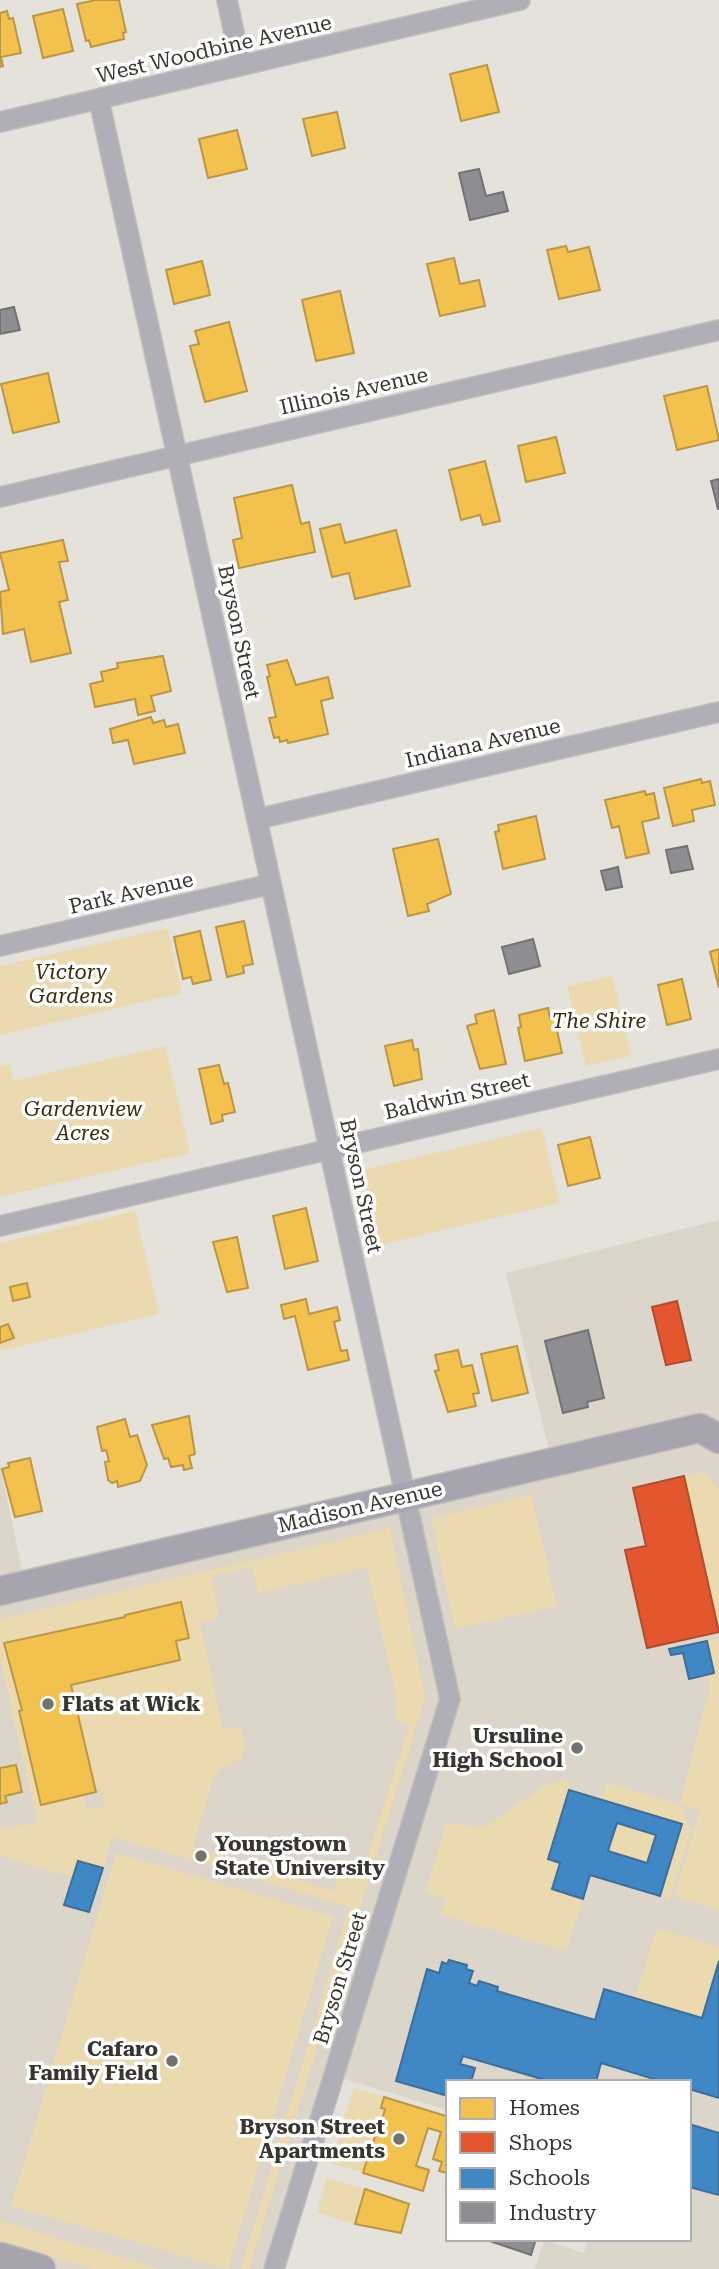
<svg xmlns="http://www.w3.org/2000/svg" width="719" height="2269" font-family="'Roboto Serif',serif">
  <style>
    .built { fill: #dcd5c9 }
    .green { fill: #ebd9af; fill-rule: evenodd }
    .homes { fill: #f2c14e; stroke: #ba9745; stroke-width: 2 }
    .shops { fill: #e4572e; stroke: #b04d2f; stroke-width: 2 }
    .schools { fill: #3f88c5; stroke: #3d6f98; stroke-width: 2; fill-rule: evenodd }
    .industry { fill: #8d8d92; stroke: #737375; stroke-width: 2 }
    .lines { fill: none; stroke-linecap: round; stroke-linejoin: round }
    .street-casing { stroke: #c1bfba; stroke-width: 22 }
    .secondary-casing { stroke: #c1bfba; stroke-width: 31 }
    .street { stroke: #b0aeb7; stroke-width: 19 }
    .secondary { stroke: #a6a4af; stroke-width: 28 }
    .poi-dot { fill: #74726c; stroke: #fff; stroke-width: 2.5 }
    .labels { text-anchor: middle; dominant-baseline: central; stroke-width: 7; stroke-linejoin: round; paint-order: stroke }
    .street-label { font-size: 21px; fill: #373530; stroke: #fff }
    .park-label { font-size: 21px; font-style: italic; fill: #3a2c09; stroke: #fff }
    .poi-label { font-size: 21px; font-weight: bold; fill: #373530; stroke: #fff; text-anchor: end }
  </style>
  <rect width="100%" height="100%" fill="#e5e2db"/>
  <polygon class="built" points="719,1220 719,2269 535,2269 544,2240 584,2253 588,2239 689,2239 689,2082 448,2082 448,2110 334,2076 274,2269 0,2269 0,1465 25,1584 552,1462 506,1273"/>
  <g class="green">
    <polygon points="167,928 182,993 0,1035 0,966"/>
    <polygon points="612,976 631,1056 586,1066 567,986"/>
    <polygon points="165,1046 190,1153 0,1197 0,1066 9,1064 13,1081"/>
    <polygon points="542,1128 559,1203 379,1245 362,1170"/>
    <polygon points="135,1211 159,1314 0,1351 0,1243"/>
    <polygon points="704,1472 719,1490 719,1633 684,1476"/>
    <polygon points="531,1495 557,1606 455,1629 431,1518"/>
    <path d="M390,1528L425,1697L249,2269H241L349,1907L112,1837L103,1868L78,1861L72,1877L0,1856V1830L37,1821L0,1660V1619ZM252,1567L258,1593L367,1568L394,1685L396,1719L409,1726L362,1875L340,1869L333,1891L193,1846L215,1774L223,1766L241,1759L245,1748L240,1727L223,1729L200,1623L215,1619L219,1615L211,1576ZM181,1602L176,1641L71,1685L95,1789L101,1788L105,1806L87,1810L83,1795L41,1804L20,1712L22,1710L4,1643Z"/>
    <polygon points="719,1638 719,1910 674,1896 700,1810 681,1805 691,1831 668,1903 666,1898 660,1896 682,1824 601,1800 607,1783 680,1804 710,1688 708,1675 713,1673 707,1641"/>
    <polygon points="565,1780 571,1782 548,1859 560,1863 552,1889 583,1899 566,1951 441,1915 446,1898 426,1892 446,1823 485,1827 547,1784"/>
    <polygon points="617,1823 656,1835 647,1863 608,1851"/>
    <polygon points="116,1853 333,1916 228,2269 11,2206"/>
    <polygon points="657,1928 719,1947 719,1961 702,2018 635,1998"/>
    <polygon points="354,2088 384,2097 382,2120 379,2119 370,2157 368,2157 363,2173 331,2163"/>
    <polygon points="327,2178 365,2189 355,2224 317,2213"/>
    <polygon points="0,2221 161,2269 93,2269 0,2242"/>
  </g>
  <g class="homes">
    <polygon points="96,0 119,0 126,32 123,33 124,39 91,47 89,40 86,41 77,4"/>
    <polygon points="63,9 73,51 43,58 33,16"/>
    <polygon points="7,11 9,19 13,18 21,53 1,57 3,66 0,67 0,13"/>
    <polygon points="487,65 499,112 461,121 450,74"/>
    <polygon points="337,112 345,148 312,156 303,119"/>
    <polygon points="237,130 247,169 208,178 199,139"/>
    <polygon points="566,246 568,252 589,247 600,290 559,299 547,250"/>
    <polygon points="454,258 460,284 479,280 485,306 440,316 427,264"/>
    <polygon points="202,261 210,295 174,304 166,270"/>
    <polygon points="340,291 354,353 316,361 302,300"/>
    <polygon points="229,322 247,391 205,402 190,346 199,344 195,331"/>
    <polygon points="48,373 59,422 13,433 1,384"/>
    <polygon points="707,386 719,440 677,450 664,396"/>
    <polygon points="556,437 565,473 526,482 518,446"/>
    <polygon points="485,461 500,521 483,525 480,515 461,520 449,470"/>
    <polygon points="292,485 301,524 309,522 315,552 239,568 233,540 242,538 234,498"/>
    <polygon points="340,524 345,543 396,530 410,586 355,599 349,573 332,577 320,529"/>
    <polygon points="63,540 68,561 59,562 68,600 59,602 71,653 31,662 24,629 3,634 0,592 9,590 0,553"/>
    <polygon points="163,656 171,691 151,696 155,711 138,715 135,699 95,707 90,684 103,681 101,672 118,668 117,663"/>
    <polygon points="287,660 296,685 328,677 333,698 321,701 328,734 288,743 287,740 280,742 279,737 274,738 269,718 276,717 267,677 270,676 267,665"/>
    <polygon points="151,717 153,723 164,720 166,727 178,724 185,753 134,764 128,740 113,743 110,729"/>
    <polygon points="701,779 702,783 710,781 715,805 692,810 694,821 673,826 664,788"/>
    <polygon points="645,791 646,795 654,793 659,818 642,822 649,853 626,858 619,826 612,828 605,800"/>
    <polygon points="536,816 545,859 503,869 495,832 499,831 498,825"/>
    <polygon points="438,839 451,894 427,904 429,911 408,916 393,849"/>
    <polygon points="244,921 253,964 243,966 244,973 227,977 216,927"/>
    <polygon points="200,931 211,980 193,984 191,977 183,979 174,937"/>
    <polygon points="719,949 719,988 710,952"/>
    <polygon points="682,979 691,1019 667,1025 658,985"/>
    <polygon points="548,1008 550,1018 554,1017 562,1053 525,1061 518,1028 521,1027 519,1015"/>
    <polygon points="494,1010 506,1064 480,1069 467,1026 477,1023 475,1015"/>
    <polygon points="412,1040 414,1050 418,1049 422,1079 394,1086 385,1046"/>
    <polygon points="219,1065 224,1084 228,1083 235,1112 222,1115 223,1121 211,1124 199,1069"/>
    <polygon points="590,1137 600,1178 568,1186 558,1145"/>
    <polygon points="306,1208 318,1261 285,1269 273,1216"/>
    <polygon points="237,1237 248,1288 227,1292 213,1242"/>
    <polygon points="27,1283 30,1297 13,1301 10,1287"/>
    <polygon points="306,1299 309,1314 337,1307 340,1320 334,1322 341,1351 347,1350 349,1360 308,1370 295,1316 284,1319 281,1305"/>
    <polygon points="8,1324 14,1338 0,1343 0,1327"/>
    <polygon points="517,1346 528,1393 492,1401 481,1354"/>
    <polygon points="458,1350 462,1367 472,1365 479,1393 473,1394 476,1406 448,1412 435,1371 439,1370 435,1355"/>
    <polygon points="189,1416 195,1454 189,1456 192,1468 184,1470 183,1465 171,1467 168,1458 164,1459 152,1425"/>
    <polygon points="125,1419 130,1437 137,1435 147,1465 140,1481 118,1487 117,1481 112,1483 108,1480 105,1462 109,1461 106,1450 102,1451 97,1427"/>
    <polygon points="30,1458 42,1511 15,1517 2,1469 9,1467 8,1463"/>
    <polygon points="181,1602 189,1638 176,1641 180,1660 71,1685 96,1792 41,1805 19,1711 22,1710 4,1643 125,1617 125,1615"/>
    <polygon points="16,1765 22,1792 5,1796 7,1802 0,1804 0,1768"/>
    <polygon points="384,2097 446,2116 448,2114 448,2173 439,2171 442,2162 433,2159 441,2132 428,2128 416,2166 429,2170 423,2191 363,2173 368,2156 370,2157 379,2119 382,2120 385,2109 381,2108"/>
    <polygon points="365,2189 409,2204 401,2233 355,2224"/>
  </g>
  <g class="shops">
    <polygon points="677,1301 691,1360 666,1365 652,1307"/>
    <polygon points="684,1476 719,1632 647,1648 625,1550 646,1546 633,1488"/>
  </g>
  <g class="schools">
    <polygon points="707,1641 714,1673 689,1679 683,1653 671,1655 669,1649"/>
    <path d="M569,1790L682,1824L660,1896L590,1875L583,1899L552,1889L560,1863L548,1859ZM617,1823L656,1835L647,1863L608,1851Z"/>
    <polygon points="78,1861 103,1868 89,1912 64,1905"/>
    <polygon points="449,1960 467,1965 466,1969 473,1971 469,1983 477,1986 479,1981 498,1987 497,1991 595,2020 604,1989 702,2018 719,1961 719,2098 689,2089 689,2082 664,2082 601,2063 596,2082 552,2082 463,2056 460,2064 475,2068 471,2082 448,2082 448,2093 444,2095 396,2081 427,1969 439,1973 442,1962 447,1964"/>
    <polygon points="689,2124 719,2133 719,2195 689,2187"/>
  </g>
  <g class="industry">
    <polygon points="479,169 486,196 503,192 508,211 470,220 459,173"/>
    <polygon points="14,307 20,330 0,334 0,310"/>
    <polygon points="719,479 719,509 718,509 711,481"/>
    <polygon points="687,846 693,869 671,873 666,850"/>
    <polygon points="618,867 622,887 606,890 601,871"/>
    <polygon points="533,939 540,966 509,974 502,947"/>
    <polygon points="588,1330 604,1398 587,1402 588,1407 563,1413 545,1341"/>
    <polygon points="484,2239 536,2239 531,2255"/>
  </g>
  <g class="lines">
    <g class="street-casing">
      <g id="street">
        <polyline points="227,0 241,65"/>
        <polyline points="99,100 450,1699 274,2269"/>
        <polyline points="0,122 520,0"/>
        <polyline points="0,497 719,330"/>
        <polyline points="257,819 719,712"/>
        <polyline points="0,946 271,884"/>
        <polyline points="0,1226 719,1059"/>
      </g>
    </g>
    <g class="secondary-casing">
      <g id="secondary">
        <polyline points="0,1591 700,1428 719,1439"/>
        <polyline points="0,2257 41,2269"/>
      </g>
    </g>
    <use href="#street" class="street"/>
    <use href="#secondary" class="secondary"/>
  </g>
  <g class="poi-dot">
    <circle cx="48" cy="1704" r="7"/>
    <circle cx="577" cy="1748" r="7"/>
    <circle cx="201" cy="1856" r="7"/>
    <circle cx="172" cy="2061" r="7"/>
    <circle cx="399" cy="2139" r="7"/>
  </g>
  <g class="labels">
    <g class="street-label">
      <text transform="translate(214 49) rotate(-13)">West Woodbine Avenue</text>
      <text transform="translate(354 391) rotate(-13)">Illinois Avenue</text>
      <text transform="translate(239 632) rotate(78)">Bryson Street</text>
      <text transform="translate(483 743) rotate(-13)">Indiana Avenue</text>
      <text transform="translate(131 893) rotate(-13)">Park Avenue</text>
      <text transform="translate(457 1096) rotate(-13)">Baldwin Street</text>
      <text transform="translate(361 1186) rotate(78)">Bryson Street</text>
      <text transform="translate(360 1507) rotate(-13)">Madison Avenue</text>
      <text transform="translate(340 1978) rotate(-73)">Bryson Street</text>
    </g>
    <g class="park-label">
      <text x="71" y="972">Victory<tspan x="71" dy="24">Gardens</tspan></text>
      <text x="599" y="1021">The Shire</text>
      <text x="83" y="1109">Gardenview<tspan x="83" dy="24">Acres</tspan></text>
    </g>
    <g class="poi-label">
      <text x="62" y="1704" text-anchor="start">Flats at Wick</text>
      <text x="563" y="1736">Ursuline<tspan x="563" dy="24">High School</tspan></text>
      <text x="215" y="1844" text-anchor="start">Youngstown<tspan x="215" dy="24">State University</tspan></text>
      <text x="158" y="2049">Cafaro<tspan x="158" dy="24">Family Field</tspan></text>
      <text x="385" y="2127">Bryson Street<tspan x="385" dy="24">Apartments</tspan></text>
    </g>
  </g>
  <rect x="446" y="2080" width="245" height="161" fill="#ffffff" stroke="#afaeac" stroke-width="2"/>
  <rect x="460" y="2098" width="35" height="21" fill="#f2c14e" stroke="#afaeac" stroke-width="2"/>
  <text x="509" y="2115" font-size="21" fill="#373530">Homes</text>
  <rect x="460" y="2132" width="35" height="21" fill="#e4572e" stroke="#afaeac" stroke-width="2"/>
  <text x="509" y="2150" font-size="21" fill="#373530">Shops</text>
  <rect x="460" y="2168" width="35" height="21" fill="#3f88c5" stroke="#afaeac" stroke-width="2"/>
  <text x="509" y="2185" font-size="21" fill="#373530">Schools</text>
  <rect x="460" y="2202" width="35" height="21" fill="#8d8d92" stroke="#afaeac" stroke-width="2"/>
  <text x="509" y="2220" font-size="21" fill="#373530">Industry</text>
</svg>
